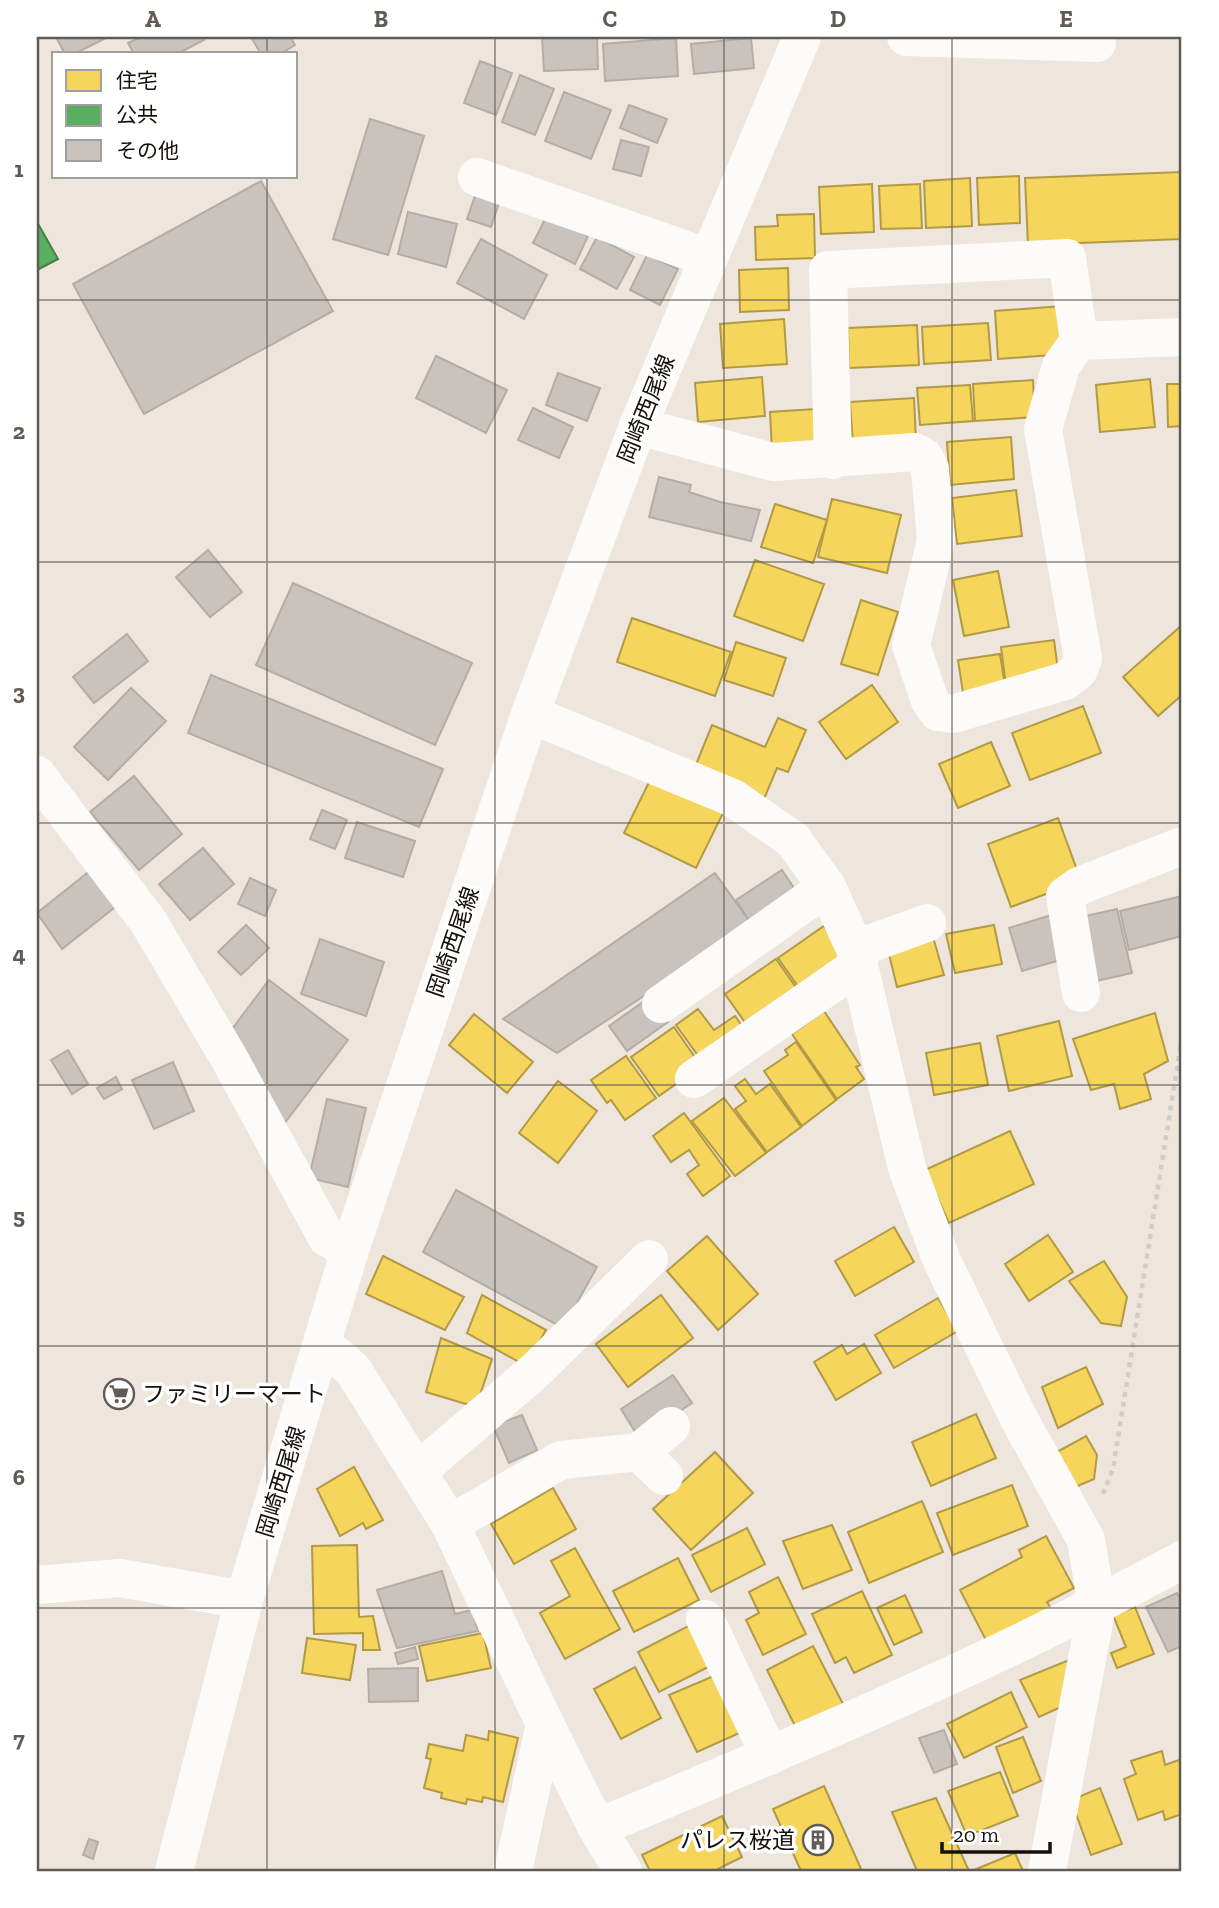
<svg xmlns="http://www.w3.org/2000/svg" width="1219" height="1908" font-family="'Zilla Slab','Noto Sans JP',serif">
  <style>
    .homes { fill: #f6d55c; stroke: #b29a44; stroke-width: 2 }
    .public { fill: #5aae61; stroke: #457f48; stroke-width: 2 }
    .building { fill: #cac3bd; stroke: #b4ada7; stroke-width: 2 }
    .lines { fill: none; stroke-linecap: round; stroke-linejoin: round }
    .path { stroke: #cfccca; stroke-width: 4.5; stroke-dasharray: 5 5; stroke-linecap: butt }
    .minor { stroke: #fcfbfa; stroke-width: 38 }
    .major { stroke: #fcfbfa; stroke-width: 38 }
    .grid { fill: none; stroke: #615b55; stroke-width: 2; stroke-opacity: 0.55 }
    .labels { text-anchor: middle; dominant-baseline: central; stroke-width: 7; stroke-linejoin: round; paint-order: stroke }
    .street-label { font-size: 23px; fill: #15100c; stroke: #fff }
    .poi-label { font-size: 23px; fill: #15100c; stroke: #fff; text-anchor: start }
    .neatline { fill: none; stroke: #615b55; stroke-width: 2.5 }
    .grid-label { font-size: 23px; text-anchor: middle; font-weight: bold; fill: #615b55 }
  </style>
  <rect width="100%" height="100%" fill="#eee5dd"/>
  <g class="homes">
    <polygon points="1182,172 1182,239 1028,245 1025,178"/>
    <polygon points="1019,176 1020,223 979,225 977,178"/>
    <polygon points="970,178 972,226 926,228 924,181"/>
    <polygon points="872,184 874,232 821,234 819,187"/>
    <polygon points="920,184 922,228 881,229 879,186"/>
    <polygon points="814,214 815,258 756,260 755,227 778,226 777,215"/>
    <polygon points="788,268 789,310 740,312 739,270"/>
    <polygon points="1062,306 1065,354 998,359 995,311"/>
    <polygon points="784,319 787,364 723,368 720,324"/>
    <polygon points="988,323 991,360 924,364 922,327"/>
    <polygon points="917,325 919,365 849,368 848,328"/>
    <polygon points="762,377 765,416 698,422 695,383"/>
    <polygon points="1150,379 1155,427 1100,432 1096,385"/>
    <polygon points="1033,380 1035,417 975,421 973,384"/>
    <polygon points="1167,384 1182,384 1182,426 1168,427"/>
    <polygon points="970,385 973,421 920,425 917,388"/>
    <polygon points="914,398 916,440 853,444 850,402"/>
    <polygon points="815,409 817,448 772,451 770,412"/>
    <polygon points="1011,437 1014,479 950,485 947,442"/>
    <polygon points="1016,490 1022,536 957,544 952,498"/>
    <polygon points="832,499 901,515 887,573 818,557"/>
    <polygon points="775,504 827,520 813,563 761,547"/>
    <polygon points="755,560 824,584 803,641 734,616"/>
    <polygon points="998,571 1009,627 964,636 953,580"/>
    <polygon points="861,600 898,612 878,675 841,664"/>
    <polygon points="632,618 731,652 715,696 617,662"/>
    <polygon points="1182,625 1182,695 1158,716 1123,677"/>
    <polygon points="1054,640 1059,678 1006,685 1001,647"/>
    <polygon points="736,642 786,658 773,696 724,680"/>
    <polygon points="1000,654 1005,686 964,699 958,660"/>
    <polygon points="872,685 898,722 846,759 819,722"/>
    <polygon points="1083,706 1101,753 1030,780 1012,733"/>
    <polygon points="778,718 806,730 788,772 777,768 764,799 693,772 712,725 765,747"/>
    <polygon points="991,742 1010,786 958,808 939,764"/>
    <polygon points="652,776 724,811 696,868 624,833"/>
    <polygon points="1058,818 1081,881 1011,907 988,844"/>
    <polygon points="994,925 1002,964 955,973 946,934"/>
    <polygon points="824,926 850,963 804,995 778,958"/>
    <polygon points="933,937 944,975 897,987 888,950"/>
    <polygon points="776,959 802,996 751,1031 725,994"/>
    <polygon points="698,1009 714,1030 735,1016 747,1033 704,1064 676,1025"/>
    <polygon points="824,1011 860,1065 856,1067 864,1079 837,1099 792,1034"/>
    <polygon points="1155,1013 1168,1061 1144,1074 1151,1099 1120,1109 1114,1084 1091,1090 1073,1039"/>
    <polygon points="474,1014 533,1062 507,1093 449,1045"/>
    <polygon points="1059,1021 1072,1076 1009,1091 997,1036"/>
    <polygon points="674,1027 701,1066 659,1096 631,1057"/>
    <polygon points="796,1042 836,1100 802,1126 764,1071 788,1055 785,1050"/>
    <polygon points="980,1043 988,1085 934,1095 926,1053"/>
    <polygon points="626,1056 656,1098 625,1120 611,1100 607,1103 591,1080"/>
    <polygon points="745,1079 756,1094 770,1084 801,1127 767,1152 735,1109 746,1101 735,1086"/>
    <polygon points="558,1081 597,1111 558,1163 519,1133"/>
    <polygon points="724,1098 766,1153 735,1176 692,1121"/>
    <polygon points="684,1113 730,1176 703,1196 687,1174 699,1165 689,1150 671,1162 653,1136"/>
    <polygon points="1010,1131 1034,1184 949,1223 925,1170"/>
    <polygon points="894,1227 914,1262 855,1296 835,1261"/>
    <polygon points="1048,1235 1073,1272 1029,1301 1005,1264"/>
    <polygon points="707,1236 758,1294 718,1330 667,1271"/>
    <polygon points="383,1256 464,1297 445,1330 366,1294"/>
    <polygon points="1104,1261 1127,1297 1121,1326 1101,1323 1069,1281"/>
    <polygon points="482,1295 546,1330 526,1366 467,1333"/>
    <polygon points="661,1295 693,1338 628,1387 596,1344"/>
    <polygon points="938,1298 958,1331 894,1368 875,1335"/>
    <polygon points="441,1338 492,1359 476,1407 426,1392"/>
    <polygon points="864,1344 881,1373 836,1400 814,1362 842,1345 847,1354"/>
    <polygon points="1086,1367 1103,1404 1058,1428 1042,1387"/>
    <polygon points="976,1414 996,1458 931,1486 912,1442"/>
    <polygon points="1086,1436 1097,1455 1094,1479 1073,1488 1055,1453"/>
    <polygon points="715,1452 753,1493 691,1550 653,1509"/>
    <polygon points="354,1467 383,1520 366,1529 363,1523 340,1536 317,1489"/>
    <polygon points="1012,1485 1028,1526 953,1555 937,1513"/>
    <polygon points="553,1488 576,1529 514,1564 491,1524"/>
    <polygon points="922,1501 943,1552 869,1583 848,1532"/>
    <polygon points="832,1525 852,1570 803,1589 783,1541"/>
    <polygon points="747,1528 765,1564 711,1592 692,1555"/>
    <polygon points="1046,1536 1074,1588 1047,1602 1052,1610 988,1644 960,1590 1022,1557 1019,1550"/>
    <polygon points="357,1545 359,1617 373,1616 380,1650 363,1650 363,1633 314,1634 312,1546"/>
    <polygon points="575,1548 620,1629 565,1659 540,1613 570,1596 551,1561"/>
    <polygon points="678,1558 699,1600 634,1632 613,1591"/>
    <polygon points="778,1577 806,1634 763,1655 746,1620 759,1613 749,1592"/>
    <polygon points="862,1591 892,1655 854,1673 846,1657 835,1663 812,1614"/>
    <polygon points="905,1595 922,1632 894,1645 877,1608"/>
    <polygon points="1135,1607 1154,1654 1117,1668 1111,1653 1126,1647 1113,1615"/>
    <polygon points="696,1622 716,1663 659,1692 638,1652"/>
    <polygon points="483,1633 491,1668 427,1681 419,1646"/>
    <polygon points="307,1638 356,1645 350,1680 302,1673"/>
    <polygon points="813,1646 844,1706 797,1730 767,1670"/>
    <polygon points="1069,1660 1063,1706 1039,1717 1020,1680"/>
    <polygon points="635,1667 661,1718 621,1739 594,1689"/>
    <polygon points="716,1675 744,1731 697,1752 669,1695"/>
    <polygon points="1011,1692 1027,1727 964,1758 947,1724"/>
    <polygon points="489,1731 518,1738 503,1802 483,1797 482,1802 467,1799 466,1804 441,1798 442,1793 424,1788 431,1759 426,1758 429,1744 463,1751 466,1735 488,1740"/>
    <polygon points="1023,1737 1041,1781 1013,1793 996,1747"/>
    <polygon points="1162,1751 1165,1765 1182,1759 1182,1814 1165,1820 1163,1811 1138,1820 1124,1779 1136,1774 1131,1761"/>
    <polygon points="1000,1772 1018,1816 967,1836 948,1791"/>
    <polygon points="824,1786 862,1871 801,1871 773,1809"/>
    <polygon points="1100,1788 1122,1844 1091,1855 1071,1800"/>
    <polygon points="936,1798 969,1871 917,1871 892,1812"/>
    <polygon points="722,1816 742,1857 714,1871 650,1871 642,1855"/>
    <polygon points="1015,1853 1023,1871 974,1870"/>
  </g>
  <polygon class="public" points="37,222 58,259 37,270"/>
  <g class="building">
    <polygon points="56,37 108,37 74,54 65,54"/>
    <polygon points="141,37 202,37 204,40 177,54 134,54 128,43"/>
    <polygon points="251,37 290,37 295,45 280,54 261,54"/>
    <polygon points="542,37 597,37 598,69 544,71"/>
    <polygon points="676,38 678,76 605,81 603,44"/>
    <polygon points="751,38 754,68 694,74 691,44"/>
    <polygon points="480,61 512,73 496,115 464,103"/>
    <polygon points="520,75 554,89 535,135 502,122"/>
    <polygon points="564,92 611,110 591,159 545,141"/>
    <polygon points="629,105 667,119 657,143 620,128"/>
    <polygon points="370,119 424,136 388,255 333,239"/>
    <polygon points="621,140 649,147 641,176 613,169"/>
    <polygon points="261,181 333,311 144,414 73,284"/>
    <polygon points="476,193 500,200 491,227 467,219"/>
    <polygon points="408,212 457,224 446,267 398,254"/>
    <polygon points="547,215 588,236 575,264 533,243"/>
    <polygon points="597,237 634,257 617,289 580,269"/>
    <polygon points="481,239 547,275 524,319 457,283"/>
    <polygon points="647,255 678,269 660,305 630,290"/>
    <polygon points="436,356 507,390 486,433 416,398"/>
    <polygon points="558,373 600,388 587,421 546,405"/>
    <polygon points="533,408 573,427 559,458 518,440"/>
    <polygon points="659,477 691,485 689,492 720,502 760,510 751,541 649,517"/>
    <polygon points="208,550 242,592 210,617 176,577"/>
    <polygon points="293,583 472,663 435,745 256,665"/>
    <polygon points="127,634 148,661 94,703 73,677"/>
    <polygon points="211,675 443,769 419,827 188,733"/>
    <polygon points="131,688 166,721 108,780 74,747"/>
    <polygon points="134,776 182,834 139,870 90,812"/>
    <polygon points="322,810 347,820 335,849 310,839"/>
    <polygon points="357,822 415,841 403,877 345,858"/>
    <polygon points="203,848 234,884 190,920 159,884"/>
    <polygon points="91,870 119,904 62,949 37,913"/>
    <polygon points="782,870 798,894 752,925 736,900"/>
    <polygon points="715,873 752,925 557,1053 503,1019"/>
    <polygon points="250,878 276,890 265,916 238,904"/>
    <polygon points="1182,896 1182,936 1129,950 1120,911"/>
    <polygon points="1117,909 1132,973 1092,982 1077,918"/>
    <polygon points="1058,913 1071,957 1022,971 1009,928"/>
    <polygon points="246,925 269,948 241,975 218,952"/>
    <polygon points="320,939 384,962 366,1016 301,994"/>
    <polygon points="269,980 348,1040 284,1124 226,1037"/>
    <polygon points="650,997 668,1022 627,1051 609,1026"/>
    <polygon points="68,1050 88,1084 72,1094 51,1060"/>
    <polygon points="173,1062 194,1111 154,1129 132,1080"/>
    <polygon points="116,1077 122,1089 104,1099 97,1088"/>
    <polygon points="327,1099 366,1108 348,1187 309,1178"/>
    <polygon points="456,1190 597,1267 563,1328 423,1252"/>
    <polygon points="673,1375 692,1403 639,1438 621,1409"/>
    <polygon points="522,1415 537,1450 509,1463 493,1426"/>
    <polygon points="442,1571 455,1614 472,1610 478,1631 397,1648 377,1590"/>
    <polygon points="1177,1593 1182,1601 1182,1646 1168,1652 1146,1607"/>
    <polygon points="415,1647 418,1659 398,1664 395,1653"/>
    <polygon points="418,1668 418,1701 369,1702 368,1669"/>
    <polygon points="944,1730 957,1764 934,1773 919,1738"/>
    <polygon points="89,1839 98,1842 93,1859 83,1855"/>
  </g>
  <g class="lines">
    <polyline class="path" points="1103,1494 1113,1469 1182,1037"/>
    <g class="minor">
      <polyline points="906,37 1097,43"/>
      <polyline points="477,177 709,258"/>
      <polyline points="1079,341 1182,337"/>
      <polyline points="638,426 773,462 915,452 924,457 930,469 936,540 911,645 930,701 938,712 953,714 1065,681 1079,670 1083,658 1043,429 1061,366 1079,341 1067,258 828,270 833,460"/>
      <polyline points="530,714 733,798 793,840 827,887 855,949 907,1168 942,1261 1018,1417 1086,1540 1097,1606 1047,1871"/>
      <polyline points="37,775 148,921 229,1058 327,1238 350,1250"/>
      <polyline points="855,949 927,923"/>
      <polyline points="1081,993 1065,896 1079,886 1182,846"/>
      <polyline points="661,1004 827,887"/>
      <polyline points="694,1079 859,965"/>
      <polyline points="322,1350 336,1355 353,1370 450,1524 545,1724 597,1828 623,1871"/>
      <polyline points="639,1452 664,1476"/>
      <polyline points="418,1471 536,1370 649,1259"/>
      <polyline points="450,1524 561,1460 639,1452 671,1426"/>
      <polyline points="37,1585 120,1578 244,1600"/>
      <polyline points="705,1619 770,1756"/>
      <path d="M597,1828C794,1746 994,1662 1182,1560"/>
      <polyline points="513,1871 545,1724"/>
    </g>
    <polyline class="major" points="174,1871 244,1600 350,1250 530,714 638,426 802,37"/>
  </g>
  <path class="grid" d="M267,37V54M495,37V1871M724,37V1871M952,37V1871M267,177V1871M37,300H1182M37,562H1182M37,823H1182M37,1085H1182M37,1346H1182M37,1608H1182"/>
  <defs>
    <g id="supermarket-ring" transform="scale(1.575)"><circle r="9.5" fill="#fff" stroke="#615b55" stroke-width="1.5"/><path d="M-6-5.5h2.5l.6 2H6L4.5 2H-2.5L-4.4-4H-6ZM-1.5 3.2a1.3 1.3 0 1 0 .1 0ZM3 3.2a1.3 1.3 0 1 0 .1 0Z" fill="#615b55"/></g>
    <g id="building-ring" transform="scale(1.575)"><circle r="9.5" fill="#fff" stroke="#615b55" stroke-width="1.5"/><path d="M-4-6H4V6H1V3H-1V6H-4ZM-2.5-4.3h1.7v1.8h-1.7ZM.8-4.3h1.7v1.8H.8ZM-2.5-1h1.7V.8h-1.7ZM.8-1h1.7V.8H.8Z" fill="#615b55"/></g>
  </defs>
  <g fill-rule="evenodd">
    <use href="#supermarket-ring" x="119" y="1394"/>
    <use href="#building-ring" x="818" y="1840"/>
  </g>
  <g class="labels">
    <g class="street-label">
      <text transform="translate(646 409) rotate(-68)">岡崎西尾線</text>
      <text transform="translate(453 942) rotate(-71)">岡崎西尾線</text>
      <text transform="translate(281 1482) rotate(-73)">岡崎西尾線</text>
    </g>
    <g class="poi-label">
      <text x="142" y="1394">ファミリーマート</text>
      <text x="795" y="1840" text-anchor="end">パレス桜道</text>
    </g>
  </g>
  <rect width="1219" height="1908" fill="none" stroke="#ffffff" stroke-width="77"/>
  <rect x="52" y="52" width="245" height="126" fill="#ffffff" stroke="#a19f9e" stroke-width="2"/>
  <rect x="66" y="70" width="35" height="21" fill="#f6d55c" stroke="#a19f9e" stroke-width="2"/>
  <text x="116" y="88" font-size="21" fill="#15100c">住宅</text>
  <rect x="66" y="105" width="35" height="21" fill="#5aae61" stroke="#a19f9e" stroke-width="2"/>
  <text x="116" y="122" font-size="21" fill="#15100c">公共</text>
  <rect x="66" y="140" width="35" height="21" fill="#cac3bd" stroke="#a19f9e" stroke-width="2"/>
  <text x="116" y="158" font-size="21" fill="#15100c">その他</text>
  <path d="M942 1842v10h108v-10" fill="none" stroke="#15100c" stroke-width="3.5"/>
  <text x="953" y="1842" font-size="21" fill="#15100c" stroke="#ffffff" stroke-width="5" paint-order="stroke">20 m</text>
  <rect x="38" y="38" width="1142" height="1832" class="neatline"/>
  <g class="grid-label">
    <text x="153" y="27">A</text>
    <text x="381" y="27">B</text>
    <text x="610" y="27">C</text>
    <text x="838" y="27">D</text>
    <text x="1066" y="27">E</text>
    <text x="19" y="177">1</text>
    <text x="19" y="439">2</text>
    <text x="19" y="700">3</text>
    <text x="19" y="962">4</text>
    <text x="19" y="1224">5</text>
    <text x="19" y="1485">6</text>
    <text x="19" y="1747">7</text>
  </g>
</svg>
